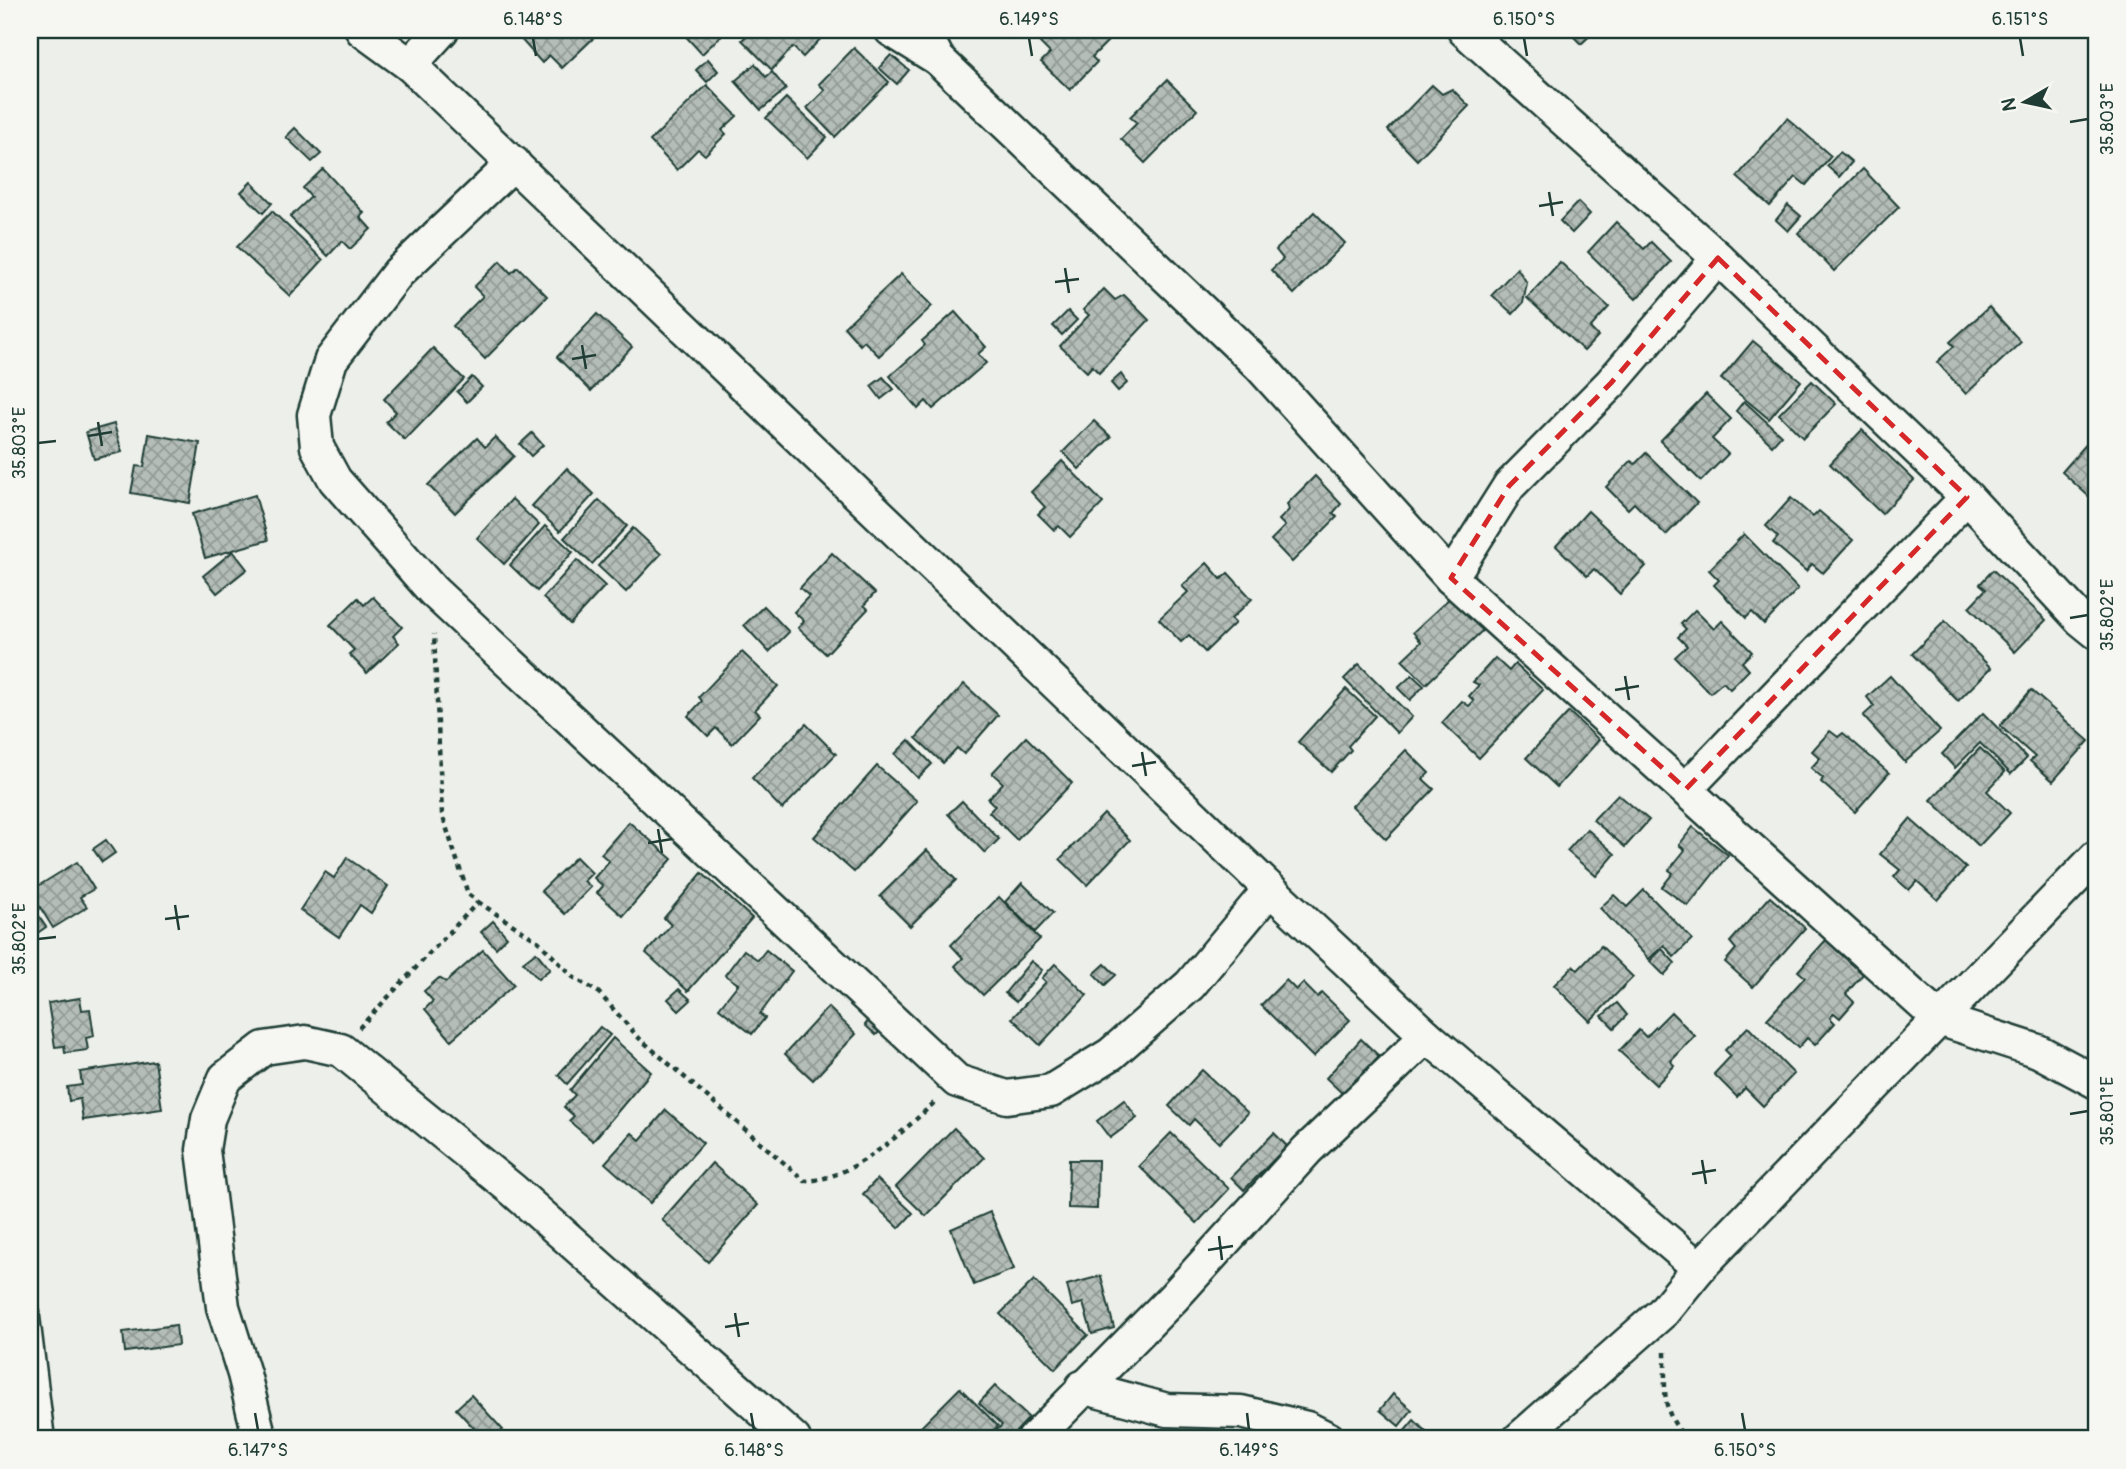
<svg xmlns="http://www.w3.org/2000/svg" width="2126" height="1469" font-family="Pangolin,sans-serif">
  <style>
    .building { fill: url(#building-cross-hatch); stroke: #1f3d34; stroke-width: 2 }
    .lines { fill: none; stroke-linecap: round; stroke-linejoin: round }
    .lane-casing { stroke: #1f3d34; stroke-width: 21 }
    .street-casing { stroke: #1f3d34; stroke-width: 37 }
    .path { stroke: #1f3d34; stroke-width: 4.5; stroke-dasharray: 5 5; stroke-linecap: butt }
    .lane { stroke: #f6f6f2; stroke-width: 16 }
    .street { stroke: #f6f6f2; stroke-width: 32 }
    .marked { fill: none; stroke: #d62828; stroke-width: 5; stroke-dasharray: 14 9; stroke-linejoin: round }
    .ticks { fill: none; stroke: #1f3d34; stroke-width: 2.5 }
    .neatline { fill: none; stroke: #1f3d34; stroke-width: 2.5 }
    .ticks-label { font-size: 18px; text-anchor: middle; fill: #1f3d34 }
  </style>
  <defs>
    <pattern id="building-cross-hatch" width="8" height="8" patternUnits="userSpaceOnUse" patternTransform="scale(1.75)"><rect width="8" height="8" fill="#b4bdb8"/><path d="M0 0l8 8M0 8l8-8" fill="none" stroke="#929b96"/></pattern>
  </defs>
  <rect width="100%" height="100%" fill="#edefea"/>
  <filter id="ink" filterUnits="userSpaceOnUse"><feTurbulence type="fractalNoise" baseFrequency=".0143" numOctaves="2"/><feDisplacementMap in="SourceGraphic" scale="14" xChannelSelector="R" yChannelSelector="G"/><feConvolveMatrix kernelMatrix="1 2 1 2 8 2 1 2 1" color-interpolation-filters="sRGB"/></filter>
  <g filter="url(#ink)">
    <g class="building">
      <polygon points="526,30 602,30 562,68 549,55 542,63 519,37"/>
      <polygon points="680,30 719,30 723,34 702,54"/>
      <polygon points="752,30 829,30 803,57 793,47 772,70 742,40"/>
      <polygon points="1002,30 1018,30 1009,38"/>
      <polygon points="1053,30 1119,30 1092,57 1097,62 1070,90 1041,62 1050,53 1040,43"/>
      <polygon points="1567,30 1596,30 1581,44"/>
      <polygon points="854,48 889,82 835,137 807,108 825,90 819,84"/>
      <polygon points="891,55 909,70 897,84 879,68"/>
      <polygon points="708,59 718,71 707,82 696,70"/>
      <polygon points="755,64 766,77 772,72 786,89 761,110 735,81"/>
      <polygon points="1167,80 1197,110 1145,163 1121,139 1137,123 1130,117"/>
      <polygon points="707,85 737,116 722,130 726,134 705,155 698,149 677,170 650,141"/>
      <polygon points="1432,85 1442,94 1452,89 1469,106 1417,160 1388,130"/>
      <polygon points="786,98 827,137 807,158 766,118"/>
      <polygon points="1787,118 1831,156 1806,185 1796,177 1770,206 1737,177"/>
      <polygon points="295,128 321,154 312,162 286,137"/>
      <polygon points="1840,152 1852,162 1839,177 1827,166"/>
      <polygon points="323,169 364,213 360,217 371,229 350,249 342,241 328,256 290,217 311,197 303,188"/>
      <polygon points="1863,169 1899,207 1834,271 1798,233"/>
      <polygon points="251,182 272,203 263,213 241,192"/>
      <polygon points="1578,202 1590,214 1572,233 1560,221"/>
      <polygon points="1788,205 1801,216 1788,231 1776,220"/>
      <polygon points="272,211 323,260 290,296 237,247"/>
      <polygon points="1314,212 1345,243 1294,294 1271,270 1283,259 1276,250"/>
      <polygon points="1616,222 1644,249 1651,242 1671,262 1636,299 1588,252"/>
      <polygon points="500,261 511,273 518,267 547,296 485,359 453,326 483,296 474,287"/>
      <polygon points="1560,262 1609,307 1590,328 1598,336 1584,351 1527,298"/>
      <polygon points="1517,268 1527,283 1523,303 1513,314 1492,295"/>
      <polygon points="901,274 932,306 879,356 864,341 860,345 844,327"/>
      <polygon points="1104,289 1115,300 1124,295 1149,320 1099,373 1092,366 1087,372 1060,346 1089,315 1083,310"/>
      <polygon points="1989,307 2021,342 1966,394 1937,362 1954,346 1950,342"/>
      <polygon points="1068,311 1077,320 1062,335 1053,326"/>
      <polygon points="955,312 986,347 978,354 986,363 933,409 926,401 918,409 890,376 925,345 922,341"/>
      <polygon points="597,314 632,347 591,391 557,357"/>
      <polygon points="1753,341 1801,381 1769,419 1721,379"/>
      <polygon points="433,348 464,379 405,440 386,422 396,412 384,399"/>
      <polygon points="1121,374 1127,383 1118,391 1111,383"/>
      <polygon points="472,377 482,387 467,402 457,392"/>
      <polygon points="883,377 894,389 881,399 871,386"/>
      <polygon points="1812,381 1836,404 1803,438 1779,414"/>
      <polygon points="1706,394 1731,419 1712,439 1728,454 1701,481 1660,441"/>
      <polygon points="1744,401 1781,435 1772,445 1736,411"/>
      <polygon points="1094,421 1111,437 1079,469 1063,452"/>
      <polygon points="114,424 122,452 94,459 86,432"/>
      <polygon points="1862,430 1914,480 1882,514 1830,464"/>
      <polygon points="532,433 543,445 531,456 520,444"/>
      <polygon points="2096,433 2096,503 2062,472"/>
      <polygon points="149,434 200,443 190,503 131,493 136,466 144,467"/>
      <polygon points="495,437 514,456 455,513 428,485 477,438 485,447"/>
      <polygon points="1646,453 1697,503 1666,535 1634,503 1628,509 1606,487 1631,461 1635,464"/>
      <polygon points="1062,461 1103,503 1070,537 1059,526 1054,530 1038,514 1045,507 1031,492"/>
      <polygon points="567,468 594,494 560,531 532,506"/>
      <polygon points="1315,476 1341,504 1333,513 1337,517 1292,562 1271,540 1285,526 1279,520 1289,510 1287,504"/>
      <polygon points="255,495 268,540 205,558 192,514"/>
      <polygon points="1791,498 1813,517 1819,511 1853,540 1823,573 1812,564 1806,571 1773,543 1778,537 1766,526"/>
      <polygon points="512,499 539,525 504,564 477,538"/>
      <polygon points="599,500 627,526 592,564 564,538"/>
      <polygon points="1588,511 1646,566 1620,594 1594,569 1587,576 1556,546"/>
      <polygon points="545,526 573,552 537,591 510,565"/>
      <polygon points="633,528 661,554 626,592 598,566"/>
      <polygon points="1744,534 1798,589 1764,624 1752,612 1746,618 1714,585 1719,580 1709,570"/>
      <polygon points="233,551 247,569 217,593 203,576"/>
      <polygon points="832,553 875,593 864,605 868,609 826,654 798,628 804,621 794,612 809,596 800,588"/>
      <polygon points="577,560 605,586 570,624 543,598"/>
      <polygon points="1207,563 1221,579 1228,573 1252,599 1231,619 1235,623 1205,652 1189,635 1181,642 1159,619 1188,592 1182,586"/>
      <polygon points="1993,570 2046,620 2015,652 1969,607 1986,589 1980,584"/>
      <polygon points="1452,596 1484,629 1426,684 1402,660 1421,642 1413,632"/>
      <polygon points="373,597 402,627 393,636 399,643 367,673 349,654 354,650 330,625 358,598 364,605"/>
      <polygon points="764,606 789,632 769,652 744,625"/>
      <polygon points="1695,610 1714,629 1722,621 1752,652 1742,662 1749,670 1730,689 1723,682 1710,693 1675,657 1687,646 1678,637 1686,629 1681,624"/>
      <polygon points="1945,621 1991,668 1958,701 1912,654"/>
      <polygon points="742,652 778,686 755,710 760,715 732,744 716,728 708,736 688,716 702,701 699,697"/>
      <polygon points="1495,658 1509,671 1515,664 1543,690 1479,758 1442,723 1462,701 1469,706 1474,701 1469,696 1479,685 1473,682"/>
      <polygon points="1359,664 1412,717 1397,733 1344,679"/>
      <polygon points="1412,675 1424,686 1410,700 1398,688"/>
      <polygon points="1890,676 1940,731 1905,762 1863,716 1874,706 1867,697"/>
      <polygon points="964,684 998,715 964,754 957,748 943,763 916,738"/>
      <polygon points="1346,689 1375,716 1348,746 1351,750 1331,772 1298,742"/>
      <polygon points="2031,690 2089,741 2053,781 2030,761 2035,757 2000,726"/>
      <polygon points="1569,712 1599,740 1557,787 1526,758"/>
      <polygon points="1983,713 2027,758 2011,774 1980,743 1955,768 1942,754"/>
      <polygon points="806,724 836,754 782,809 752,778"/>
      <polygon points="1830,731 1838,737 1843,733 1889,773 1855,812 1821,782 1823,778 1811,768 1820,758 1812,751"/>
      <polygon points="1026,737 1072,783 1017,840 989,812 995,806 988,799 1003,783 992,773"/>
      <polygon points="909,740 932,764 918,778 895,754"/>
      <polygon points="1980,748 2005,772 1987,791 2010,813 1979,846 1931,800"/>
      <polygon points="1406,750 1429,773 1423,779 1434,789 1386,839 1352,806"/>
      <polygon points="877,766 917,801 854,872 814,837"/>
      <polygon points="1618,794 1649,820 1625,847 1593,820"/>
      <polygon points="962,801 999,839 985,853 948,814"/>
      <polygon points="1104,814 1130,840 1087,885 1060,859"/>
      <polygon points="1910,819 1966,868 1938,900 1917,881 1909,890 1894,877 1900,870 1880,854"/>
      <polygon points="629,822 672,859 623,916 597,893 603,886 594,878 609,861 601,854"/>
      <polygon points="1693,827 1728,855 1688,906 1662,887 1673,873 1669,870 1685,850 1679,845"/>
      <polygon points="1587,829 1615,854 1596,876 1567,851"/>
      <polygon points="106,840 115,853 102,862 93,849"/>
      <polygon points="927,850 956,880 910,926 880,896"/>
      <polygon points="576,857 592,873 584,881 591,887 565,914 541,891"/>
      <polygon points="347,858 388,886 371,913 360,905 339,937 300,910 325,872 334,878"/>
      <polygon points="77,862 94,889 80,897 87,907 53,928 30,891"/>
      <polygon points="702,873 752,918 688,991 646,953 671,925 664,918"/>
      <polygon points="1022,883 1053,913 1035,932 1005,902"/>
      <polygon points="1644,890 1692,939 1674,957 1664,945 1649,959 1600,908 1614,895 1627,907"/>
      <polygon points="999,897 1040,939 983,995 955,966 963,958 951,945"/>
      <polygon points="1770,897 1805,928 1753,987 1725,962 1736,949 1730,942"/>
      <polygon points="37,914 46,927 33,936 30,919"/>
      <polygon points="493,921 507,937 496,948 481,932"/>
      <polygon points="1826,940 1863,974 1846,994 1854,1002 1840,1018 1834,1013 1830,1018 1835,1023 1815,1045 1807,1038 1798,1048 1767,1019 1805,977 1798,971"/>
      <polygon points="1601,946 1633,977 1590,1021 1554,985 1573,966 1578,970"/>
      <polygon points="1662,949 1675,963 1664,975 1650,961"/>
      <polygon points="483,950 514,985 451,1040 425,1009 433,1001 424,991 439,978 446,982"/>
      <polygon points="744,950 758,960 766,950 792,971 760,1014 765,1018 752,1034 719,1008 738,984 725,975"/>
      <polygon points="536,952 550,969 538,979 523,962"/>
      <polygon points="1031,961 1042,970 1016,1002 1005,993"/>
      <polygon points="1055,964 1087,995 1040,1045 1012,1018 1046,982 1042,978"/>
      <polygon points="1105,964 1116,975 1105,985 1094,974"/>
      <polygon points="1286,980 1296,990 1303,983 1317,997 1322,993 1350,1020 1313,1057 1261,1005"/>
      <polygon points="679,989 691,1000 679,1011 668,999"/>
      <polygon points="80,998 82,1010 90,1009 94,1036 86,1038 88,1050 65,1053 64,1046 55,1047 48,1003"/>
      <polygon points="1617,1003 1627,1015 1614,1028 1602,1016"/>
      <polygon points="828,1007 856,1034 813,1080 785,1054"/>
      <polygon points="1671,1012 1695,1036 1671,1061 1674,1066 1656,1085 1619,1051 1639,1030 1646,1037"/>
      <polygon points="875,1014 887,1024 876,1035 865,1025"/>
      <polygon points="600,1027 610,1035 567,1084 558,1075"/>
      <polygon points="1748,1027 1794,1074 1763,1106 1745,1088 1737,1097 1714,1074 1731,1056 1725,1050"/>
      <polygon points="613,1038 651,1072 593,1141 569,1121 574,1116 564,1107 575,1095 570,1090"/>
      <polygon points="1361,1039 1379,1056 1343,1094 1326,1078"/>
      <polygon points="155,1061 162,1109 83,1120 80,1099 69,1101 67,1087 82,1085 80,1072"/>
      <polygon points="1202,1070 1248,1113 1219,1143 1194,1119 1189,1125 1169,1106"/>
      <polygon points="1124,1100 1137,1118 1110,1138 1097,1121"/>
      <polygon points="666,1110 703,1143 650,1203 605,1163 632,1133 640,1140"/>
      <polygon points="954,1128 984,1158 926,1216 896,1187"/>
      <polygon points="1171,1133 1229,1189 1197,1223 1139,1166"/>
      <polygon points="1274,1133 1287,1146 1244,1190 1231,1177"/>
      <polygon points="1069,1160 1098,1160 1097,1209 1068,1208"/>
      <polygon points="712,1163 758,1205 708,1262 662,1220"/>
      <polygon points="877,1179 913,1213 899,1228 863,1194"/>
      <polygon points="990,1212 1014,1269 974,1285 951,1229"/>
      <polygon points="1101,1276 1114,1328 1092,1334 1083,1303 1072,1306 1067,1285"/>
      <polygon points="1034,1280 1088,1335 1055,1369 1000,1314"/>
      <polygon points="176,1325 178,1345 125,1352 123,1332"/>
      <polygon points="995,1386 1029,1418 1009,1439 988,1439 1002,1425 979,1403"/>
      <polygon points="960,1388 998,1426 985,1439 909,1439"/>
      <polygon points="1393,1394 1412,1410 1399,1426 1380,1410"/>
      <polygon points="471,1395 503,1430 494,1439 484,1439 456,1409"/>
      <polygon points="1414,1420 1428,1434 1423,1439 1410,1439 1403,1433"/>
    </g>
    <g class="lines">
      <g class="lane-casing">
        <polyline id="lane" points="30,1309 46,1439"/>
      </g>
      <g class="street-casing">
        <g id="street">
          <polyline points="362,30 410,65 1270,889 1427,1036 1699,1268"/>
          <polyline points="891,30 938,59"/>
          <polyline points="923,30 938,59 1260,366 1451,578 1939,1019 2038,1051 2096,1082"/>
          <polyline points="1464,30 1718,258 1967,497 2080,619 2096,632"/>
          <polyline points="410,65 442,30"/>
          <polyline points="514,163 398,273 331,360 314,415 317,447 335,480 433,591 957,1081 1007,1097 1051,1091 1111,1054 1190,985 1270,889"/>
          <polyline points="1451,578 1509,486 1611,383 1718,258"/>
          <polyline points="1686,789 1967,497"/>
          <polyline points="1082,1387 1167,1410 1241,1412 1307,1428 1329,1439"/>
          <polyline points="260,1439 244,1374 223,1307 203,1150 208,1119 225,1078 264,1048 305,1042 341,1050 513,1190 794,1439"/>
          <polyline points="1034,1439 1173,1298 1307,1150 1427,1036"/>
          <polyline points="1519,1439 1663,1312 1699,1268 2096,857"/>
        </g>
      </g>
      <g class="path">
        <path d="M478,902L539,942L573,977L598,992L639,1038L805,1181C854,1179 901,1133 935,1102"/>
        <polyline points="359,1028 478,902 468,894 442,814 434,634"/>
        <path d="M1665,1352C1666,1392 1659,1407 1686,1439"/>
      </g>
      <use href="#lane" class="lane"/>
      <use href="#street" class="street"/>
    </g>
  </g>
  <path class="marked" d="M1718,258L1967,497L1686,789L1451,578L1509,486L1611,383Z"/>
  <path class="ticks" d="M533,38L536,56M1029,38L1032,56M1524,38L1527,56M2020,38L2023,56M2070,122L2088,119M1549,192L1553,216M1539,206L1563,202M1065,268L1069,293M1055,282L1079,279M582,345L586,369M572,359L596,355M98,422L102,446M88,436L112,432M38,443L56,441M2070,618L2088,615M1625,676L1629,700M1615,690L1639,686M1142,752L1146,776M1132,766L1156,762M658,829L662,853M648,843L672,839M175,905L179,930M165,919L189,916M38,939L56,937M2070,1114L2088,1111M1702,1160L1706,1184M1692,1174L1716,1170M1219,1236L1222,1260M1208,1250L1233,1246M735,1313L739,1337M725,1327L749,1323M255,1413L258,1430M751,1413L754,1430M1247,1413L1249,1430M1742,1413L1745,1430"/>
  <rect width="2126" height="1469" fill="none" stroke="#f6f6f2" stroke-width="77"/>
  <g transform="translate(2025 102) rotate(261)" stroke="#f6f6f2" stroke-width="5" paint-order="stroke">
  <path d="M0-5L12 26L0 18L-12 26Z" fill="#1f3d34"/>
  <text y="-10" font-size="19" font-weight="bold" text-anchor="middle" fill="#1f3d34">N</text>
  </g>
  <rect x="38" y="38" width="2050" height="1392" class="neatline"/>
  <g class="ticks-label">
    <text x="533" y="25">6.148°S</text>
    <text x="1029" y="25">6.149°S</text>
    <text x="1524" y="25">6.150°S</text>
    <text x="2020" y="25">6.151°S</text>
    <text transform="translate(2107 119) rotate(-90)" y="6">35.803°E</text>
    <text transform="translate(19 443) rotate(-90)" y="6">35.803°E</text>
    <text transform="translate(2107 615) rotate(-90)" y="6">35.802°E</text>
    <text transform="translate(19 939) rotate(-90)" y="6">35.802°E</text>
    <text transform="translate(2107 1111) rotate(-90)" y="6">35.801°E</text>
    <text x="258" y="1456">6.147°S</text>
    <text x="754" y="1456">6.148°S</text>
    <text x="1249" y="1456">6.149°S</text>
    <text x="1745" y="1456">6.150°S</text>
  </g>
</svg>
